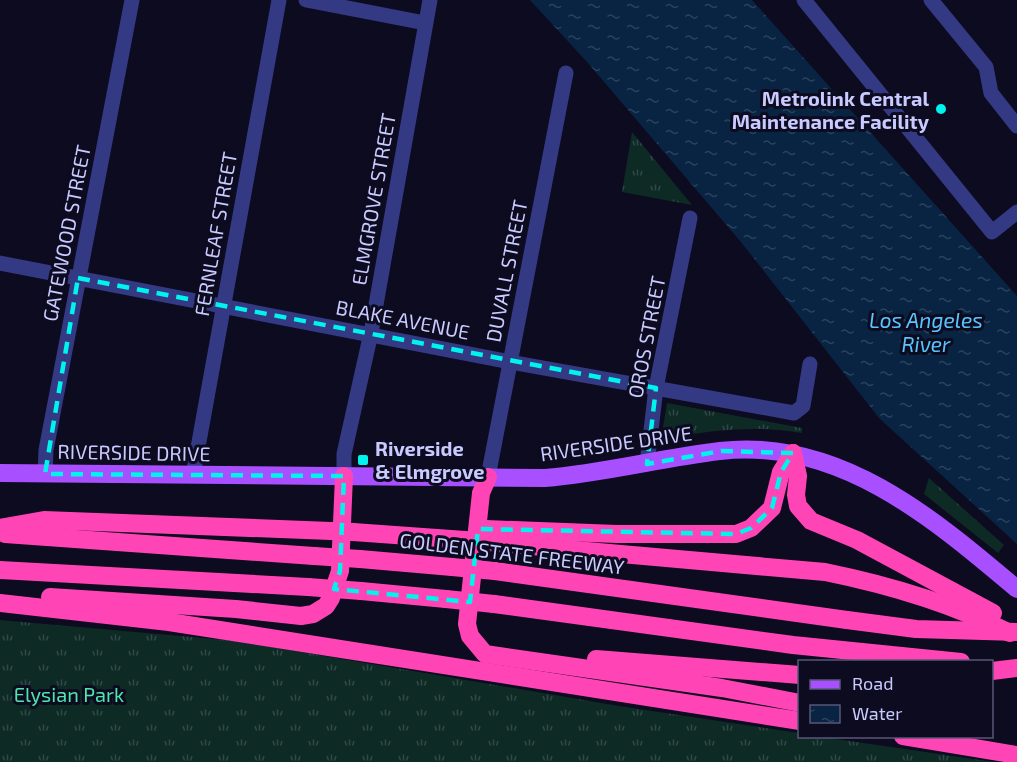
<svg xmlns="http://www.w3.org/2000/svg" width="1017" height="762" font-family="'Exo 2',sans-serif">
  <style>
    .grass { fill: url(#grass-tufts) }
    .water { fill: url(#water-ripples) }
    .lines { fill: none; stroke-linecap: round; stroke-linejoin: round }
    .minor { stroke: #333982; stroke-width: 15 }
    .major { stroke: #a850ff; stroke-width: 18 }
    .highway { stroke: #ff44b5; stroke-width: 18 }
    .highway-bridge { stroke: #ff44b5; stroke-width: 18 }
    .marked { fill: none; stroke: #00f4ee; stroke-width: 4.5; stroke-dasharray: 12 8; stroke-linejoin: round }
    .poi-dot { fill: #00f4ee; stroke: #0c0b1f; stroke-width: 2 }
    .labels { text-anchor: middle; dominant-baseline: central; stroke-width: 6; stroke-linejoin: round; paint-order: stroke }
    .poi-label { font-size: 20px; font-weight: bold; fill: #c9caff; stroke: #0c0b1f; text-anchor: end }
    .street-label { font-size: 20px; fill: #c9caff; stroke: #0c0b1f }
    .park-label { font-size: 20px; fill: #4ee6ad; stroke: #0c0b1f }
    .water-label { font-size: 21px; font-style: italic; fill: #57c6ff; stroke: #0c0b1f }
  </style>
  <defs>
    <pattern id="grass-tufts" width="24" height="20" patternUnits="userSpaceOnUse" patternTransform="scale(1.5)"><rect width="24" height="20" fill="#0e2a25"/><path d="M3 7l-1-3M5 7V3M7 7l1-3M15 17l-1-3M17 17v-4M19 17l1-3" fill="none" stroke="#304846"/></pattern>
    <pattern id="water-ripples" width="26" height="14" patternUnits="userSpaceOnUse" patternTransform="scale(1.5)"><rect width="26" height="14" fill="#082442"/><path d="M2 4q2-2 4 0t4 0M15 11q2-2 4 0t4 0" fill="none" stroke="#2b425e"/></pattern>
  </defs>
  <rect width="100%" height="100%" fill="#0c0b1f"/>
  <g class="grass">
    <polygon points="632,132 692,205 622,192"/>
    <path d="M667,403L802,428V433C756,425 713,430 668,438L662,433Z"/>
    <polygon points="929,478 1004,545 998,553 924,494"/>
    <polygon points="0,620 237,641 619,706 799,733 800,736 822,737 994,762 0,762"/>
  </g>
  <polygon class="water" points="530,0 752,0 1017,296 1017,544 879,418 741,242 587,62"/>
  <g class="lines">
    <g class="minor">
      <polyline points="306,0 425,23"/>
      <polyline points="804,0 992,232 1017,212"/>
      <polyline points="931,0 986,67 991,93 1017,126"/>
      <polyline points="0,263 510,362 794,413 803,406 810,364"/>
      <polyline points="647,464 656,388 690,218"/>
      <polyline points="45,474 46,450 132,0"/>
      <polyline points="193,475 279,0"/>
      <polyline points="344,476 344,454 371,333 430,0"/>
      <polyline points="488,477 566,73"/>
    </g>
    <path class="major" d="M0,473L545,478C604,473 661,458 720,451C838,437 933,518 1017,589"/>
    <g class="highway">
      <polyline points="793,453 798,476 796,495 798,506 811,521 857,540 993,613"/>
      <polyline points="488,477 481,493 467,624 470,636 485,654 722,688 800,703"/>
      <polyline points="0,528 44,520 331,531"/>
      <polyline points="486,529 617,534 736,534 751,528 772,508 781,472 793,453"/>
      <polyline points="353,532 465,540"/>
      <polyline points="5,534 314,556"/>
      <path d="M485,542L825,572C889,585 951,603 1010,633"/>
      <polyline points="360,559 452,567"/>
      <polyline points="0,570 308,587"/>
      <polyline points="495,571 847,620"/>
      <polyline points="361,591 446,599"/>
      <polyline points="50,597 236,609 301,616 313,614 326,606 331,598 340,571 344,476"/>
      <polyline points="0,603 169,622 800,721"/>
      <polyline points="494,604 793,645 961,662"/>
      <polyline points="596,659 800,675"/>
      <polyline points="992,671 1017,668"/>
      <polyline points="903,736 1017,755"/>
    </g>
    <g class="highway-bridge">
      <polyline points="331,531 353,532"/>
      <polyline points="465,540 485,542"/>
      <polyline points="314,556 360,559"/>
      <polyline points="452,567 495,571"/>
      <polyline points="308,587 361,591"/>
      <polyline points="446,599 494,604"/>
      <polyline points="847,620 916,629 1017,632"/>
    </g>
  </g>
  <path class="marked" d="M78,278L656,388L647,464L721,451L793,453L781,472L772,508L751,528L736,534L478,529L470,602L334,589L340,571L344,476L45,474Z"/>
  <g class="poi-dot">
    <circle cx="941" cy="109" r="6"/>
    <rect x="357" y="454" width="12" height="12" rx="3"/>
  </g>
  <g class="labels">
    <g class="poi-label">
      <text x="929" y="98">Metrolink Central<tspan x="929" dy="23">Maintenance Facility</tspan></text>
      <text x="375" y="448" text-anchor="start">Riverside<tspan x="375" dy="23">&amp; Elmgrove</tspan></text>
    </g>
    <g class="street-label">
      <text transform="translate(373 199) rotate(-80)">ELMGROVE STREET</text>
      <text transform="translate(66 233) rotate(-79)">GATEWOOD STREET</text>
      <text transform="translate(215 234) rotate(-80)">FERNLEAF STREET</text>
      <text transform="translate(506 271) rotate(-79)">DUVALL STREET</text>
      <text transform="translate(403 319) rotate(11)">BLAKE AVENUE</text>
      <text transform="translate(646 337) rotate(-79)">OROS STREET</text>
      <text transform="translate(616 443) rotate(-8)">RIVERSIDE DRIVE</text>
      <text transform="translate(134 452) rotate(1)">RIVERSIDE DRIVE</text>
      <text transform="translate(512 553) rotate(7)">GOLDEN STATE FREEWAY</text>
    </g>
    <g class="park-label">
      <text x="69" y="694">Elysian Park</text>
    </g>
    <g class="water-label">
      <text x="926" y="319">Los Angeles<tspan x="926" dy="24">River</tspan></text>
    </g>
  </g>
  <rect x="798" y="660" width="195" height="78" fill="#0c0b1f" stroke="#585779" stroke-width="1.5"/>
  <rect x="810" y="680" width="30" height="9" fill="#a850ff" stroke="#585779" stroke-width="1.5"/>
  <text x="852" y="690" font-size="18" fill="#c9caff">Road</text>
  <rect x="810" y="705" width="30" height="18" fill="url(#water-ripples)" stroke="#585779" stroke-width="1.5"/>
  <text x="852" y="720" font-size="18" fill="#c9caff">Water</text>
</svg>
